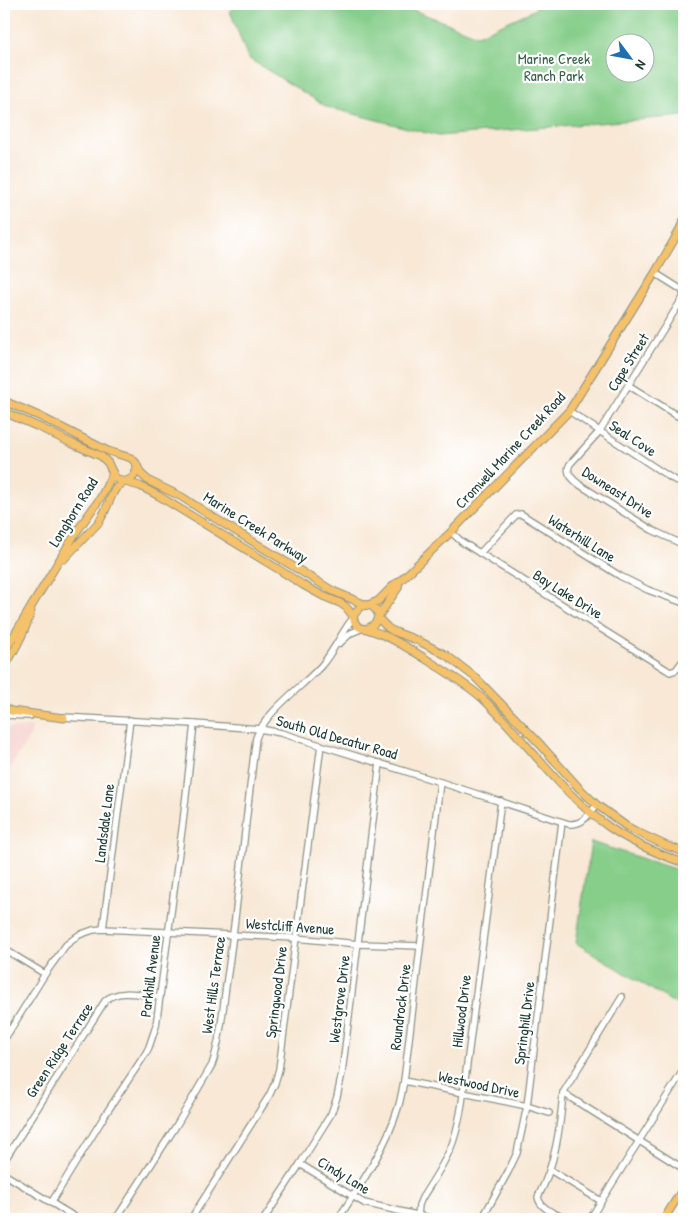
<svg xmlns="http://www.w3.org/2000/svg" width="688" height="1223" font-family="'Patrick Hand',sans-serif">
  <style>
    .built { fill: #f7d0ce }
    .green { fill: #86ce8a; stroke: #52865f; fill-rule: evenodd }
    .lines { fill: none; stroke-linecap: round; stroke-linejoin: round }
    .minor-casing { stroke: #8c9284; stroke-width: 8 }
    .major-casing { stroke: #8c9284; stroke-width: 9 }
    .minor { stroke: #fff; stroke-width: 5.5 }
    .major { stroke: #f5c16b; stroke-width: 7 }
    .labels { text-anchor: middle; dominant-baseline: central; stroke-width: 4.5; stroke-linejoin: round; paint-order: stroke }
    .park-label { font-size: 15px; fill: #39614a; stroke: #fff }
    .street-label { font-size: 15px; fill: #1f3d34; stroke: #fff }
  </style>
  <rect width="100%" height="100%" fill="#fff"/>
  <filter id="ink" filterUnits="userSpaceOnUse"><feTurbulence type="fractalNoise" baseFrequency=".02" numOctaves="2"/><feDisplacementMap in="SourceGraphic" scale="10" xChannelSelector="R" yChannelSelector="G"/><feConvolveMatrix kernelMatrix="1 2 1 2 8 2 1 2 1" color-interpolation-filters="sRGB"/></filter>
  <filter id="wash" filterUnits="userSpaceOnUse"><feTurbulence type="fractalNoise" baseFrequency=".0096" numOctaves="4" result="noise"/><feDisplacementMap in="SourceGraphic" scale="20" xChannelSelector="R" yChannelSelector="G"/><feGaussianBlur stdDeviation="1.12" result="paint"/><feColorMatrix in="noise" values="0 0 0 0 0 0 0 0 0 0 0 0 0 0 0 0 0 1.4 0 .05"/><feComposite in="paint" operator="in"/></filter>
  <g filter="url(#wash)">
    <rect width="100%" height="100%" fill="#f8e8d5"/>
    <polygon class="built" points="32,727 31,734 4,778 4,728"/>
    <g class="green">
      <path d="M235,4H397L478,35L534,10L538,4H684V116L438,136L327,107L248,58L230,11ZM616,42H646V72H616Z"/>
      <polygon points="591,842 684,872 684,1009 576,943"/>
    </g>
  </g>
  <g filter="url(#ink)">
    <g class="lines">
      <g class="minor-casing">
        <g id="minor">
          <path d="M655,273L682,290L684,296L599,432L570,464C565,472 573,480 580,485L652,530L684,545"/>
          <polyline points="628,385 684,420"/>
          <polyline points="569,411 671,478 684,484"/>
          <polyline points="451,532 462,542 667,670 670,672 676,670 684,659"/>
          <polyline points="480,553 516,515 521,514 620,576 648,590 684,603"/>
          <polyline points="337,644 340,643 351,633 363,628"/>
          <polyline points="4,715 30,716"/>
          <path d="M62,717L194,724L260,729L281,733L440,782L569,824C583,825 588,815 597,805"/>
          <polyline points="103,929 130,720"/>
          <polyline points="4,949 45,974"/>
          <polyline points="622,997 563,1093 684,1169"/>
          <polyline points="4,1026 10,1030"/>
          <polyline points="4,1040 45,974 66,945 79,935 93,930 103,929 295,938 359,944 420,946"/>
          <polyline points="404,1081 527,1106 549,1113"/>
          <path d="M563,1093C560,1130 555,1165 538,1197C540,1209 556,1214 566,1219"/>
          <path d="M4,1161L105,1001C118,988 142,995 160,997"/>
          <polyline points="300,1164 364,1203 434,1219"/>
          <polyline points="550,1170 601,1201"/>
          <polyline points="4,1174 78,1219"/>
          <polyline points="51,1203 105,1115 146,1053 149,1047 156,1026 183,822 194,724"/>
          <path d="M418,1216L419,1205L422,1198C433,1180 446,1162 453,1142C457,1130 460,1116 462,1103L501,801"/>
          <path d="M116,1219L176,1126L212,1065C222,1035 223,1003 228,972C239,894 246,816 256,738C265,712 302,687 321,666C334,651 341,633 353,618"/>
          <polyline points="191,1219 269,1096 275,1083 279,1069 321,745"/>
          <polyline points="264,1219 300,1164 331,1114 337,1097 342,1073 380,763"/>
          <path d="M338,1219C361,1184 386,1148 398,1108C401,1099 402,1090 404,1081L440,782"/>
          <polyline points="482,1219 508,1172 517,1153 527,1106 562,822"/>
          <polyline points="590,1219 684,1069"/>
        </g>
      </g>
      <g class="major-casing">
        <g id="major">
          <polyline points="4,401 39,416 108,451 131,458 136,463 141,474 149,481 182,497 208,514 333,591 366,605 371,606 375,609 378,613 378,618 388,628 393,631 419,641 446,655 476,678 539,743 579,788 597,805 626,826 637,832 667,846 684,852"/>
          <polyline points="4,412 41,428 71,443 101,456 108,463 114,476 118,480 140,486 159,496 278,569 303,585 323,596 340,603 346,607 353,616"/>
          <path d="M126,481C134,479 136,474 137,467"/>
          <polyline points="64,559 99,522 105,511 113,493 116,488 124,482"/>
          <path d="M366,605L360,607L353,616C356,633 371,632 378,618"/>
          <polyline points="368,605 378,601 395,584 399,582 451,532 569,411 655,273 678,233 684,220"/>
          <polyline points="378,617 398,588 399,582"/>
          <path d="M367,629C372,631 377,632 381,634C402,643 421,656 440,668C454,677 468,686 481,697C525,738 559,792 609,827C632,843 658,854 684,863"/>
          <polyline points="4,652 75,534 101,497 113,473"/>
          <path d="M4,668C15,650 26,631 31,611"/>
          <polyline points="4,708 11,711 64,718"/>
          <polyline points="664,1219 684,1187"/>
        </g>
      </g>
      <use href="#minor" class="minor"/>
      <use href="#major" class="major"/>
    </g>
  </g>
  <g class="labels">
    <g class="park-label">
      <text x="554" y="58">Marine Creek<tspan x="554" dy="17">Ranch Park</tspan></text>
    </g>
    <g class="street-label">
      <text transform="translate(628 362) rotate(-58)">Cape Street</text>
      <text transform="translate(633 438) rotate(33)">Seal Cove</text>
      <text transform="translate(510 450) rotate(-47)">Cromwell Marine Creek Road</text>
      <text transform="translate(618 492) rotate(33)">Downeast Drive</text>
      <text transform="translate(73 512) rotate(-58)">Longhorn Road</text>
      <text transform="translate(256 527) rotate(32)">Marine Creek Parkway</text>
      <text transform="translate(582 538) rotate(32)">Waterhill Lane</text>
      <text transform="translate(568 594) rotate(32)">Bay Lake Drive</text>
      <text transform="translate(337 737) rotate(16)">South Old Decatur Road</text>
      <text transform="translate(104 823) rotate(-83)">Landsdale Lane</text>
      <text transform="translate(290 926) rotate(4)">Westcliff Avenue</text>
      <text transform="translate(150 976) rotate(-83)">Parkhill Avenue</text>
      <text transform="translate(213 985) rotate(-82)">West Hills Terrace</text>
      <text transform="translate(276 992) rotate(-83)">Springwood Drive</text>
      <text transform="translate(339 999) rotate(-83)">Westgrove Drive</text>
      <text transform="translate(400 1007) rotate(-83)">Roundrock Drive</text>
      <text transform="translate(461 1011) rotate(-83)">Hillwood Drive</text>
      <text transform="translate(524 1023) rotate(-83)">Springhill Drive</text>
      <text transform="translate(59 1050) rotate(-57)">Green Ridge Terrace</text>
      <text transform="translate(479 1084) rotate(12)">Westwood Drive</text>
      <text transform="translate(344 1175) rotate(31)">Cindy Lane</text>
    </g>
  </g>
  <rect width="688" height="1223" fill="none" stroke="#fff" stroke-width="20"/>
  <g transform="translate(630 58) rotate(122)"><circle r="24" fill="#ffffff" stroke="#a5b1ae"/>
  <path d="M0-4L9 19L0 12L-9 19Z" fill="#1f6fb2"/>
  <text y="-8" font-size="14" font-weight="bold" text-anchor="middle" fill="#1f3d34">N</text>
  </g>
</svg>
